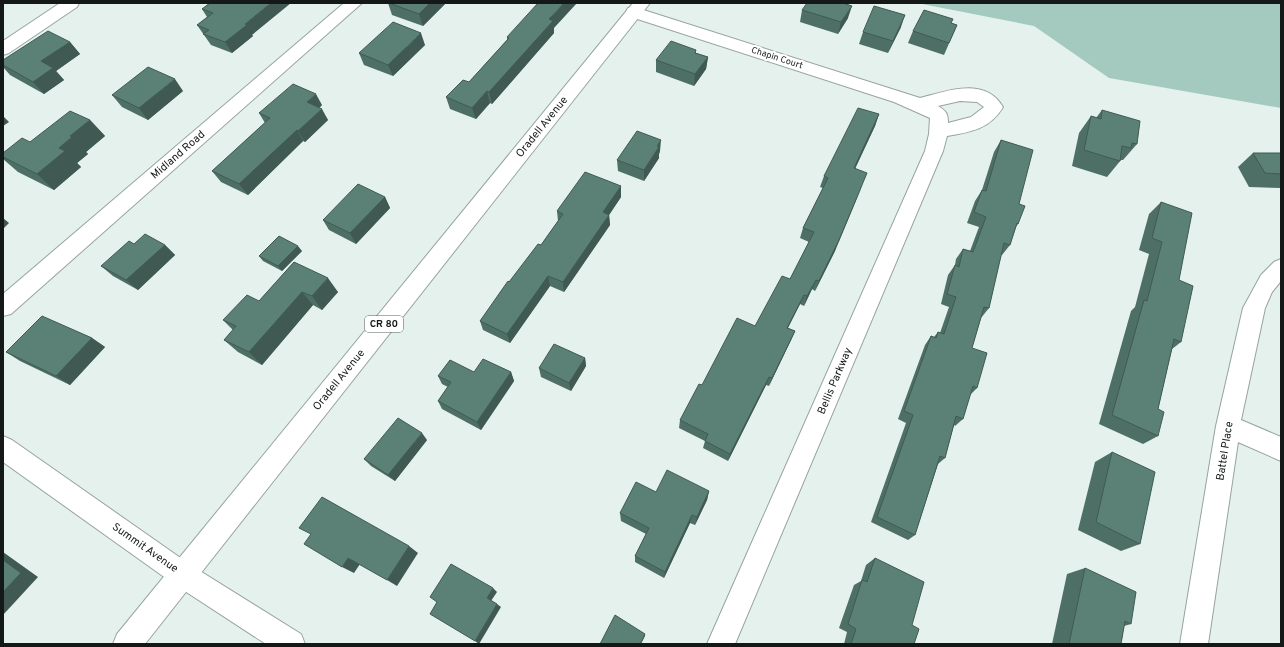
<svg xmlns="http://www.w3.org/2000/svg" width="1284" height="647" font-family="Overpass,sans-serif">
  <style>
    .green { fill: #a4cac0 }
    .lines { fill: none; stroke-linecap: round; stroke-linejoin: round }
    .street-casing { stroke: #97a3a0; stroke-width: 2 }
    .primary-casing { stroke: #97a3a0; stroke-width: 2 }
    .street { fill: #fff; fill-rule: evenodd }
    .primary { fill: #fff; fill-rule: evenodd }
    .wall { fill: #4e6f66 }
    .shaded-wall { fill: #405a53 }
    .building { fill: #5b8177; stroke: #405a53 }
    .labels { text-anchor: middle; dominant-baseline: central; stroke-width: 4; stroke-linejoin: round; paint-order: stroke }
    .far-street-label { font-size: 9px; fill: #141917; stroke: #fff }
    .shield { fill: #fff; stroke: #5a5e5d; stroke-width: 1 }
    .shield-label { font-size: 10px; font-weight: bold; fill: #141917 }
    .street-label { font-size: 11px; fill: #141917; stroke: #fff }
  </style>
  <rect width="100%" height="100%" fill="#e4f1ed"/>
  <polygon class="green" points="917,3 1281,3 1281,108 1109,78 1034,26"/>
  <g class="lines">
    <g class="street-casing">
      <g id="street">
        <polygon points="60,3 79,3 77,7 9,53 3,55 3,41"/>
        <polygon points="344,3 362,3 11,314 3,316 3,294"/>
        <path d="M634,7L920,98C947,91 985,76 1003,107C990,129 971,132 947,136L943,151L735,644H707L925,151L929,134L930,118L894,102L628,16L626,12L628,8ZM960,101L977,102L984,107L971,117L948,123C948,113 946,111 938,106Z"/>
        <polygon points="1281,259 1281,281 1272,292 1265,308 1241,420 1281,437 1281,461 1238,442 1208,644 1180,644 1216,426 1243,308 1261,275 1274,262"/>
        <polygon points="3,436 12,440 192,566 301,634 305,644 266,644 174,584 3,462"/>
      </g>
    </g>
    <g class="primary-casing">
      <polygon id="primary" points="633,3 650,3 145,644 113,644 117,634"/>
    </g>
    <use href="#street" class="street"/>
    <use href="#primary" class="primary"/>
  </g>
  <g class="wall">
    <polygon points="210,3 252,35 253,36 232,53 211,45 197,25 207,17 202,9"/>
    <polygon points="388,3 446,3 423,26 392,15"/>
    <polygon points="802,10 848,18 838,34 800,22"/>
    <polygon points="951,23 957,25 944,55 908,43 913,31"/>
    <polygon points="901,27 888,53 859,44 863,32"/>
    <polygon points="554,28 554,33 492,104 490,103 476,119 450,109 446,97 469,82 507,40 507,37"/>
    <polygon points="70,42 80,54 56,71 64,80 44,94 10,75 3,67 3,60"/>
    <polygon points="425,45 393,76 364,65 359,53"/>
    <polygon points="696,50 696,53 708,57 706,69 694,86 656,72 656,60"/>
    <polygon points="183,91 148,120 122,107 112,95"/>
    <polygon points="322,105 319,108 328,120 305,142 303,141 248,195 221,182 212,171 265,123 259,113"/>
    <polygon points="1102,110 1137,144 1123,160 1121,160 1107,177 1072,166 1079,133 1091,116 1096,118"/>
    <polygon points="879,114 875,126 855,169 835,251 815,291 812,289 804,306 800,304 788,328 795,331 791,340 769,386 766,385 728,461 703,448 705,441 679,428 680,420 702,385 755,326 790,279 809,242 800,238 803,228 823,188 820,187 824,176"/>
    <polygon points="90,120 105,136 86,152 88,154 77,163 81,167 54,190 18,172 3,159 3,153 30,142"/>
    <polygon points="1001,140 1019,204 1018,224 1016,227 1010,245 1002,255 1001,255 989,308 981,318 972,348 977,388 970,395 963,419 955,426 954,425 945,458 938,464 915,535 908,540 871,522 906,423 898,419 925,345 931,336 934,337 938,332 940,333 949,307 941,304 948,275 955,265 956,259 963,249 970,251 979,227 967,223 975,201 982,190 994,152"/>
    <polygon points="660,151 659,154 659,158 644,181 618,171 617,160"/>
    <polygon points="1253,153 1281,153 1281,188 1249,187 1238,167"/>
    <polygon points="621,186 621,197 609,215 610,225 564,292 550,286 510,343 483,330 480,321 509,282 541,245 558,221 557,211"/>
    <polygon points="385,197 390,208 356,244 329,230 323,220"/>
    <polygon points="1161,202 1179,280 1181,342 1172,349 1158,409 1158,436 1143,444 1099,424 1131,311 1135,307 1149,254 1139,250 1149,214"/>
    <polygon points="134,244 165,245 175,255 138,290 113,276 101,266"/>
    <polygon points="302,251 282,271 263,261 259,256"/>
    <polygon points="294,262 338,292 322,310 313,305 262,365 238,352 224,340 233,330 223,320 259,301"/>
    <polygon points="92,338 105,347 70,385 20,361 6,352"/>
    <polygon points="585,358 586,366 571,391 541,377 539,368"/>
    <polygon points="474,372 511,372 514,381 481,430 442,409 438,401 448,387 442,384 438,376"/>
    <polygon points="427,440 395,481 371,466 364,459"/>
    <polygon points="1112,452 1140,544 1121,551 1078,530 1095,462"/>
    <polygon points="709,491 707,500 695,525 690,523 664,578 635,562 635,556 646,534 621,521 620,513 656,492"/>
    <polygon points="875,558 912,625 914,644 844,644 847,632 839,628 854,585 861,581 866,565"/>
    <polygon points="1085,568 1131,624 1124,626 1121,644 1052,644 1067,574"/>
  </g>
  <g class="shaded-wall">
    <polygon points="271,3 291,3 252,35 253,36 232,53 225,42 245,24"/>
    <polygon points="430,3 446,3 423,26 419,14"/>
    <polygon points="564,3 577,3 554,28 554,33 492,104 489,92 549,19"/>
    <polygon points="852,6 848,18 838,34 841,22"/>
    <polygon points="905,15 901,27 888,53 893,41"/>
    <polygon points="421,33 425,45 393,76 388,65"/>
    <polygon points="70,42 80,54 56,71 64,80 44,94 33,82 41,61"/>
    <polygon points="708,57 706,69 694,86 695,74"/>
    <polygon points="175,79 183,91 148,120 139,108"/>
    <polygon points="487,91 490,103 476,119 472,108"/>
    <polygon points="316,94 322,105 313,114 307,102"/>
    <polygon points="322,109 328,120 305,142 298,131"/>
    <polygon points="879,114 875,126 850,179 854,168"/>
    <polygon points="3,116 9,122 3,126"/>
    <polygon points="90,120 105,136 86,152 88,154 77,163 81,167 54,190 37,174 59,148 70,136"/>
    <polygon points="297,130 303,141 248,195 239,184"/>
    <polygon points="661,140 660,151 659,154 659,158 644,181 644,170 657,146"/>
    <polygon points="863,184 835,251 815,291 819,281"/>
    <polygon points="621,186 621,197 609,215 610,225 564,292 563,282 603,212"/>
    <polygon points="385,197 390,208 356,244 350,233"/>
    <polygon points="3,218 9,223 3,229"/>
    <polygon points="165,245 175,255 138,290 126,280"/>
    <polygon points="298,246 302,251 282,271 278,266"/>
    <polygon points="548,276 550,286 510,343 507,334"/>
    <polygon points="328,278 338,292 322,310 312,296"/>
    <polygon points="816,280 812,289 804,306 807,296"/>
    <polygon points="302,292 313,305 262,365 249,352"/>
    <polygon points="804,295 800,304 783,337 787,328"/>
    <polygon points="795,331 791,340 769,386 772,378"/>
    <polygon points="92,338 105,347 70,385 56,376"/>
    <polygon points="585,358 586,366 571,391 569,383"/>
    <polygon points="511,372 514,381 481,430 477,422"/>
    <polygon points="769,377 766,385 728,461 730,454"/>
    <polygon points="422,433 427,440 395,481 388,475"/>
    <polygon points="709,491 707,500 695,525 697,517"/>
    <polygon points="692,515 690,523 664,578 665,572"/>
    <polygon points="409,546 418,553 397,586 387,580"/>
    <polygon points="3,552 38,577 3,615"/>
    <polygon points="348,558 360,564 354,573 342,567"/>
    <polygon points="493,588 497,592 491,601 487,598"/>
    <polygon points="497,604 501,607 479,644 475,641"/>
    <polygon points="645,634 645,636 641,644 640,644"/>
  </g>
  <g class="building">
    <polygon points="210,3 271,3 245,24 247,25 225,42 203,34 209,30 197,25 213,13 202,9"/>
    <polygon points="389,3 430,3 419,14"/>
    <polygon points="538,3 564,3 549,19 553,21 489,92 487,91 472,108 446,97 463,80 469,82 509,38 507,37"/>
    <polygon points="807,3 843,3 852,6 841,22 802,10"/>
    <polygon points="874,6 905,15 893,41 863,32"/>
    <polygon points="924,10 953,19 951,23 957,25 949,43 913,31"/>
    <polygon points="393,22 421,33 388,65 359,53"/>
    <polygon points="48,31 70,42 41,61 53,68 33,82 3,65 3,60"/>
    <polygon points="671,41 696,50 695,53 708,57 695,74 656,60"/>
    <polygon points="148,67 175,79 139,108 112,95"/>
    <polygon points="293,84 316,94 307,102 322,109 298,131 297,130 239,184 212,171 270,118 259,113"/>
    <polygon points="858,108 879,114 854,168 867,173 839,240 819,281 816,280 807,296 804,295 787,328 795,331 772,378 769,377 730,454 705,441 708,434 680,420 699,384 702,385 737,318 755,326 782,276 790,279 814,232 803,228 828,178 824,176"/>
    <polygon points="1102,110 1140,121 1137,144 1132,143 1131,148 1122,146 1120,161 1084,150 1091,116 1101,119"/>
    <polygon points="70,111 90,120 70,136 72,137 59,148 65,151 37,174 3,157 3,153 22,138 30,142"/>
    <polygon points="637,131 661,140 657,146 659,147 644,170 617,160"/>
    <polygon points="1001,140 1033,150 1019,204 1025,206 1018,224 1017,223 1010,245 1004,243 989,308 984,307 972,348 987,353 977,388 973,386 963,419 956,416 945,458 940,456 915,535 877,517 913,415 904,411 931,336 936,338 938,332 944,334 956,297 947,294 955,265 959,267 963,249 973,252 986,217 974,212 982,190 986,191"/>
    <polygon points="1253,153 1281,153 1281,174 1265,173"/>
    <polygon points="585,172 621,186 603,212 609,215 563,282 548,276 507,334 480,321 508,281 509,282 538,244 541,245 563,214 557,211"/>
    <polygon points="358,184 385,197 350,233 323,220"/>
    <polygon points="1161,202 1192,213 1179,280 1193,286 1181,342 1174,339 1158,409 1164,412 1158,436 1112,415 1144,300 1147,301 1162,242 1152,238"/>
    <polygon points="145,234 165,245 126,280 101,266 129,241 134,244"/>
    <polygon points="279,236 298,246 278,266 259,256"/>
    <polygon points="294,262 328,278 312,296 302,292 249,352 224,340 236,326 223,320 247,295 259,301"/>
    <polygon points="42,316 92,338 56,376 6,352"/>
    <polygon points="554,344 585,358 569,383 539,368"/>
    <polygon points="483,359 511,372 477,422 438,401 451,382 438,376 450,360 474,372"/>
    <polygon points="398,418 422,433 388,475 364,459"/>
    <polygon points="1112,452 1155,472 1140,544 1096,522"/>
    <polygon points="667,470 709,491 697,517 692,515 665,572 635,556 649,528 620,513 636,482 656,492"/>
    <polygon points="322,497 409,546 387,580 348,558 342,567 304,544 311,534 299,528"/>
    <polygon points="875,558 924,582 912,625 919,629 914,644 851,644 856,629 848,624 862,580 867,582"/>
    <polygon points="3,560 21,573 3,592"/>
    <polygon points="451,564 493,588 487,598 497,604 475,641 430,614 437,602 430,597"/>
    <polygon points="1085,568 1136,592 1131,624 1125,621 1121,644 1069,644"/>
    <polygon points="615,615 645,634 640,644 600,644"/>
  </g>
  <g class="labels">
    <g class="far-street-label">
      <text transform="translate(777 58) rotate(18)">Chapin Court</text>
    </g>
    <rect class="shield" x="365" y="316" width="38" height="16" rx="3"/>
    <g class="shield-label">
      <text x="384" y="324">CR 80</text>
    </g>
    <g class="street-label">
      <text transform="translate(542 127) rotate(-51)">Oradell Avenue</text>
      <text transform="translate(178 155) rotate(-41)">Midland Road</text>
      <text transform="translate(339 380) rotate(-51)">Oradell Avenue</text>
      <text transform="translate(835 381) rotate(-67)">Bellis Parkway</text>
      <text transform="translate(1225 451) rotate(-81)">Battel Place</text>
      <text transform="translate(145 548) rotate(35)">Summit Avenue</text>
    </g>
  </g>
  <rect width="1284" height="647" fill="none" stroke="#141917" stroke-width="8"/>
</svg>
